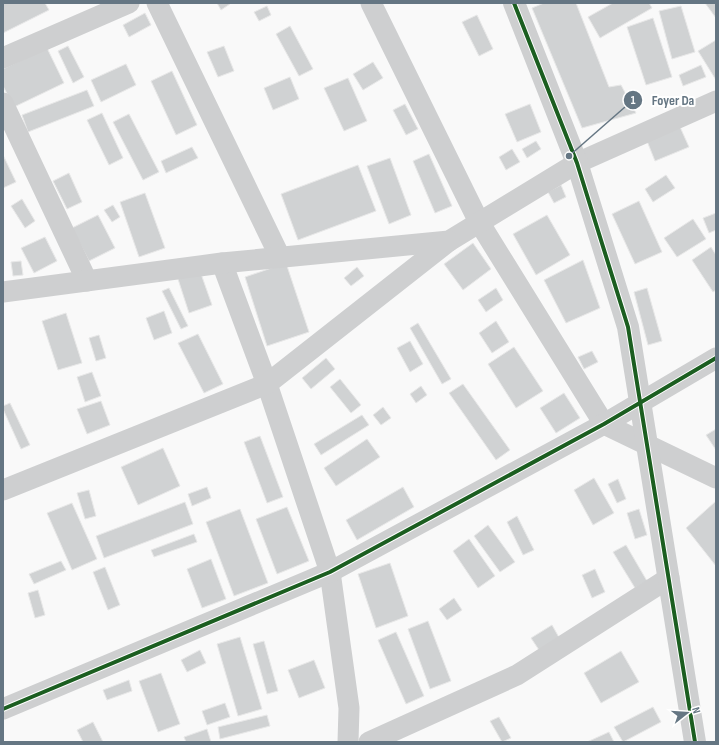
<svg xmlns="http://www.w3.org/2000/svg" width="719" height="745" font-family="'Sofia Sans Condensed',sans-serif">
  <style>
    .building { fill: #d0d2d3; stroke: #e8e8e8 }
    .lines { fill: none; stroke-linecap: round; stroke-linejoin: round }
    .minor { stroke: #cecfd0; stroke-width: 21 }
    .tertiary { stroke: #cecfd0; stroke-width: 22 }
    .cycleway-casing { stroke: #fff; stroke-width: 6 }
    .cycleway { stroke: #1b5e20; stroke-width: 4 }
    .leader { fill: none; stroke: #657683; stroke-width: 1.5 }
    .callout-dot { fill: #657683; stroke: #fff; stroke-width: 1.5 }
    .mark-label { font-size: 12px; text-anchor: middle; font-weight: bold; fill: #fff }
    .callout-label { font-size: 14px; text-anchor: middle; font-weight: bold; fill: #657683; stroke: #fff; stroke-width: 4; stroke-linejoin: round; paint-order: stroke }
  </style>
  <rect width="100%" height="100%" fill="#f9f9f9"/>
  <g class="building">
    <polygon points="3,3 45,3 49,10 3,33"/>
    <polygon points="217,3 230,3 230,4 221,10"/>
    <polygon points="544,3 576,3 609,87 621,85 636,113 582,128 532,8"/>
    <polygon points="613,3 649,3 652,8 600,38 588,17"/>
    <polygon points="705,3 716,3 716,18"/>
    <polygon points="267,6 271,15 259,21 254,12"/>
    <polygon points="681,6 695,52 672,59 659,11"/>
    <polygon points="145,13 151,25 129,37 123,25"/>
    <polygon points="477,15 493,49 479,56 462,22"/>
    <polygon points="653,18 672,77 646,85 627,27"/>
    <polygon points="290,26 313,69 299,76 276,34"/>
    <polygon points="716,40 716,80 698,51"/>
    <polygon points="68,46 84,77 73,83 58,51"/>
    <polygon points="224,46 234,71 218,77 207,52"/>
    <polygon points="47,48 64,83 14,107 3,86 3,69"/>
    <polygon points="373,62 383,78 363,90 353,74"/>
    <polygon points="126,64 136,85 101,102 91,80"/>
    <polygon points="701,65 706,77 683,86 679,75"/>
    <polygon points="172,71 197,125 176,135 151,81"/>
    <polygon points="290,77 299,99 273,110 264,88"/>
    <polygon points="348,78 367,121 344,131 324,88"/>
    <polygon points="87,90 94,106 28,132 22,115"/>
    <polygon points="405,104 418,129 406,135 393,110"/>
    <polygon points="530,104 541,132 517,142 505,114"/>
    <polygon points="102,113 123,158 109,165 87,120"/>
    <polygon points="129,114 159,172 143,180 113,122"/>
    <polygon points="680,127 689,147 655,161 647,141"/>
    <polygon points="536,141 541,149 527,158 522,149"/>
    <polygon points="192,147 198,158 166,173 161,161"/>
    <polygon points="512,149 520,162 506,170 499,157"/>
    <polygon points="429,154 452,206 435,213 413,161"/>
    <polygon points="3,155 16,182 3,188"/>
    <polygon points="390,158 411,215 389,224 367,166"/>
    <polygon points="358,165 376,211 298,240 281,194"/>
    <polygon points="69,173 82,202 67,209 53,181"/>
    <polygon points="666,175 675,188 653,202 645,189"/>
    <polygon points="561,185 566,197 554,203 548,192"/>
    <polygon points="145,193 165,248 139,257 120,202"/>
    <polygon points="22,199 35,221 25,228 11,206"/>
    <polygon points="639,201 662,252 635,264 612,214"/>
    <polygon points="113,205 120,217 112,222 104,210"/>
    <polygon points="716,213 716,230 709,233 703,218"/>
    <polygon points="98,215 115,248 89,261 72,228"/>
    <polygon points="547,215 570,255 536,275 513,234"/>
    <polygon points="693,219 706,239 677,257 664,238"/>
    <polygon points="45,237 57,261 34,273 21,248"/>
    <polygon points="473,243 491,269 463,290 444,264"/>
    <polygon points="711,247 716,255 716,290 713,292 692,260"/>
    <polygon points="583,260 600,308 566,323 544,280"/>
    <polygon points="21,261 23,275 13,276 11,262"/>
    <polygon points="286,263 309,332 267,346 245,277"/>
    <polygon points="357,267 364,276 351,286 344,278"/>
    <polygon points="200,271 212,305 189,313 178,279"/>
    <polygon points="169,288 188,326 181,329 162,291"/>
    <polygon points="496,288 503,300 486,312 478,300"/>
    <polygon points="647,288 662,341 648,345 634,292"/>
    <polygon points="164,311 172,333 154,340 146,318"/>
    <polygon points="66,313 82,363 58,370 42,321"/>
    <polygon points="496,321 509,342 492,353 479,333"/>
    <polygon points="418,323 451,379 442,384 410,328"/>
    <polygon points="198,334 223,384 204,393 178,343"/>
    <polygon points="99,335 106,358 96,361 89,338"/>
    <polygon points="410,341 423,364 410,372 397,348"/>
    <polygon points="514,347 543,391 516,408 488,364"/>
    <polygon points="592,351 598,362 584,369 578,357"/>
    <polygon points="326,358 335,369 311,389 302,378"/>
    <polygon points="92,372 101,396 85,402 77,377"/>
    <polygon points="340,379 361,405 351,413 330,387"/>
    <polygon points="463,384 510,450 496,460 449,393"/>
    <polygon points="421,386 427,395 416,403 410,394"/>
    <polygon points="564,393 580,418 556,433 540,408"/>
    <polygon points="101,401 110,425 87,434 77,409"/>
    <polygon points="10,403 30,445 21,449 3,409 3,406"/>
    <polygon points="383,407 391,418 381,425 373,415"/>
    <polygon points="362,415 369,425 321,455 314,444"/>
    <polygon points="716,429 716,450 706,435"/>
    <polygon points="260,436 283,497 267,503 244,442"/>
    <polygon points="367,439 380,457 336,486 324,468"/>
    <polygon points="163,448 180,486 138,505 121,467"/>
    <polygon points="594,478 614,513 593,525 574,490"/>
    <polygon points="618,479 626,499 617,503 608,484"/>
    <polygon points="207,487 211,498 192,506 188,494"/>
    <polygon points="403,487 414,507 357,540 346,520"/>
    <polygon points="89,490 96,516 85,519 77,493"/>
    <polygon points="716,501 716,566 686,528"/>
    <polygon points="185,502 193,524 104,558 96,536"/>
    <polygon points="72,503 97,559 72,570 47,513"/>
    <polygon points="287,507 309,561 277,574 256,519"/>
    <polygon points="240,509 268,583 234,596 206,522"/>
    <polygon points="639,509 647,535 635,539 627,513"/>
    <polygon points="517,516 534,550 523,555 507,522"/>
    <polygon points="488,525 515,562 500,572 474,536"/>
    <polygon points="194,534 197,542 154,557 151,550"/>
    <polygon points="469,539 495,576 478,588 453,551"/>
    <polygon points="626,545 647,581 635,588 613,552"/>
    <polygon points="211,559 226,599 202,608 187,569"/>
    <polygon points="61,561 66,570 34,584 29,574"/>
    <polygon points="390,563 408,616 376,628 358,574"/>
    <polygon points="105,567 120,605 108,610 93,572"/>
    <polygon points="595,569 605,592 592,598 582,575"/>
    <polygon points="38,590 45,615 35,618 28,593"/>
    <polygon points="454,598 462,610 447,620 439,609"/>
    <polygon points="428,621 451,681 430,689 408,629"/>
    <polygon points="552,625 561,641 541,653 531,638"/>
    <polygon points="396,632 424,696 406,704 378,640"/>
    <polygon points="240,637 262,709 238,716 217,644"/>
    <polygon points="264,641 278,691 267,694 253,644"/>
    <polygon points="200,650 206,663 187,672 181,660"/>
    <polygon points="621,651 639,682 601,703 584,673"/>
    <polygon points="314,660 325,688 299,698 288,670"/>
    <polygon points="161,673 180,724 158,732 139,681"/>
    <polygon points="129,680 132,691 107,700 103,690"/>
    <polygon points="225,703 230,717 207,725 202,711"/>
    <polygon points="653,707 661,722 623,742 614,727"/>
    <polygon points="267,715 270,726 220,739 218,727"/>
    <polygon points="499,717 511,738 502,742 490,721"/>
    <polygon points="93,722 103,742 83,742 77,730"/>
    <polygon points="207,729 211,742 186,742 184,737"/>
    <polygon points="609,732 614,742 587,742"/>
  </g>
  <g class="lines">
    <g class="minor">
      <polyline points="157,3 280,257"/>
      <polyline points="371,3 479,222 604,424 716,478"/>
      <polyline points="3,58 129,3"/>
      <polyline points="3,103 87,281"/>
      <polyline points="222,263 267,384 330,572 349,708 348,742"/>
      <polyline points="3,292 222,263 449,241 577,163 716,101"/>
      <polyline points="3,490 267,384 449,241"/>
      <polyline points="3,709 330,572 604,424 716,358"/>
      <polyline points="369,742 517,675 669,578"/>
    </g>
    <polyline class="tertiary" points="514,3 577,163 628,327 695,742"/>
    <g class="cycleway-casing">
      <g id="cycleway">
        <polyline points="514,3 577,163 628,327 695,742"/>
        <polyline points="3,709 330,572 604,424 716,358"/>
      </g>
    </g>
    <use href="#cycleway" class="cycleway"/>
  </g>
  <path class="leader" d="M569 156L633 100"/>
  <g class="callout-dot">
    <circle cx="569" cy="156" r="4"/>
    <circle cx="633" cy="100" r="10"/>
  </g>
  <g class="mark-label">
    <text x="633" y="104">1</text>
  </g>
  <g class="callout-label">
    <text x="673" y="105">Foyer Da</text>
  </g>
  <rect width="719" height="745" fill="none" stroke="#657683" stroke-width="8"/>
  <g transform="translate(687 713) rotate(73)" stroke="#ffffff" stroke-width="3" paint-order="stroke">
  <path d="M0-3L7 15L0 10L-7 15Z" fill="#657683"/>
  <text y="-6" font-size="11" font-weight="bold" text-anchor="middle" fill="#657683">N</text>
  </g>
</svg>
